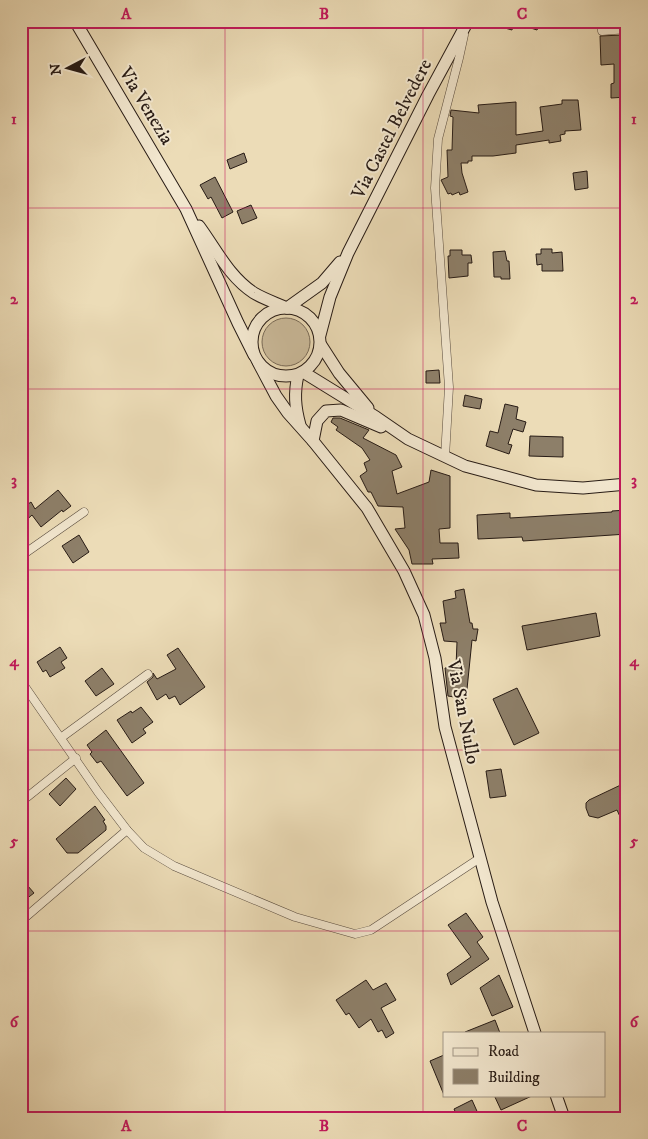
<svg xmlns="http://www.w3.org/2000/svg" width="648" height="1139" font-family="'IM FELL DW Pica',serif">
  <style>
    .green { fill: #cbbb9b; stroke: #796b58 }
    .building { fill: #8d7f69; stroke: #271b15 }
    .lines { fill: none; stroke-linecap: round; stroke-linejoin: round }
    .street-casing { stroke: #584b3e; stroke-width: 9 }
    .secondary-casing { stroke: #271b15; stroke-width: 13 }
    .street { stroke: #f3e8d0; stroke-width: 8 }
    .secondary { stroke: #f3e8d0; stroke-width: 11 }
    .grid { fill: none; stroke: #c2185b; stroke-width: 1; stroke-opacity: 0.55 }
    .labels { text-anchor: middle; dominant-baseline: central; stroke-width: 4; stroke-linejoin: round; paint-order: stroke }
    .street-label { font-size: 19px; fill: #271b15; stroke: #f3e8d0 }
    .neatline { fill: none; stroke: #c2185b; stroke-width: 2 }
    .grid-label { font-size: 16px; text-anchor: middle; font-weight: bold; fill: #c2185b }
  </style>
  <rect width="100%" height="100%" fill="#ecdcb7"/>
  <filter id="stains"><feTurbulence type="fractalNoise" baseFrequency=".004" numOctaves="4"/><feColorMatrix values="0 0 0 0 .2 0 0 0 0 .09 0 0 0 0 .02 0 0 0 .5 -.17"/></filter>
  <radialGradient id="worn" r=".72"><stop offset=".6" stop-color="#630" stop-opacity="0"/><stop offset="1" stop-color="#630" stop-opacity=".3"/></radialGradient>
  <circle class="green" cx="286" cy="342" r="24"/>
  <g class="building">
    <polygon points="490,21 514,21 512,30 490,24"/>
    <polygon points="516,21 541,21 537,30 515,23"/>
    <polygon points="623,35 624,70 627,70 627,97 611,98 611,84 614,83 614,64 601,65 600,36"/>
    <polygon points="562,100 578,100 581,130 565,131 565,134 560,135 561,141 549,143 549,140 516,145 516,153 493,156 472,156 472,161 468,161 468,163 461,163 462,173 468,192 460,195 459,192 452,195 451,193 448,194 441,180 448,177 447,150 452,150 453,117 450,116 451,110 479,113 478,105 516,102 516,135 543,131 540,107 562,104"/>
    <polygon points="244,153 247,162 230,169 227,160"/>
    <polygon points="587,171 588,188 575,190 573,173"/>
    <polygon points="215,177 233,212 222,218 211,197 208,199 200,185"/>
    <polygon points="251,205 257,218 242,224 237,211"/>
    <polygon points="541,249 552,249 552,253 562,252 563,271 542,271 542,264 537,265 536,254 541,254"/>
    <polygon points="450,250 462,250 462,255 471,255 472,263 468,263 468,276 449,278 448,256 450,256"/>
    <polygon points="505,251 507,261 509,261 510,279 501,279 501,277 494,277 493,252"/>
    <polygon points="439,370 440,383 426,383 426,371"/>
    <polygon points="465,395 482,399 480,409 463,406"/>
    <polygon points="505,404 518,407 516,419 526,422 523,432 513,429 508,444 512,445 509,454 486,446 490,431 498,433"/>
    <polygon points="333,418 340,418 369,430 363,438 396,455 402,467 392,471 397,494 429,482 431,470 450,476 450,528 439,529 440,543 458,543 459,558 432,559 433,564 412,564 409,550 395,529 405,528 403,507 378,506 371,492 368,492 360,476 367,471 364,463 370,460 362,448 336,430 338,427 331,422"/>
    <polygon points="530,436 563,437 563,457 529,456"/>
    <polygon points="58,490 71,506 63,512 62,510 41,527 32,515 21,525 21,509 31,502 35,509"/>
    <polygon points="627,510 627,534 523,541 522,537 478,539 477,515 510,513 510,518 612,512 612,511"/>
    <polygon points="79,535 89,552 73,563 62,546"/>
    <polygon points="464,589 470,623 472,623 473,629 478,629 476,641 472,640 466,699 448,696 445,668 456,667 457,642 444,641 440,623 446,623 443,601 456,598 455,591"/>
    <polygon points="596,613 600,636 527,650 522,626"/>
    <polygon points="60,647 67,658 61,662 65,668 50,677 46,670 43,672 37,662"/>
    <polygon points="178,648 205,687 180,705 175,696 169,699 166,694 157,700 147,682 153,677 153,673 157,679 176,669 167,655"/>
    <polygon points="102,668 114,684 96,696 85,681"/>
    <polygon points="517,688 539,733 514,745 493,699"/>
    <polygon points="141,707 153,722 143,729 146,733 132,743 117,720 131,711 132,713"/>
    <polygon points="106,730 144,783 127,796 101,761 97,763 90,754 92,752 87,745"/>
    <polygon points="501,769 506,796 490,798 486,771"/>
    <polygon points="66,778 76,789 60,806 49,794"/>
    <polygon points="627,782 627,832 617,810 598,818 589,816 586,808 586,803 589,800"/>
    <polygon points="95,806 105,820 103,821 106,826 106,830 78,853 67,853 56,839"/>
    <polygon points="21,878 34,893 21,903"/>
    <polygon points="466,913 483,937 477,942 489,959 451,985 447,974 471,957 448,925"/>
    <polygon points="499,975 513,1007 492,1016 480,988"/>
    <polygon points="366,980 373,990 386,983 396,1000 381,1008 394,1033 386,1038 382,1030 378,1032 371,1019 359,1028 349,1013 346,1015 336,1000"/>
    <polygon points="495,1020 500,1033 465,1033 465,1032"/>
    <polygon points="444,1055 444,1095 430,1061"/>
    <polygon points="494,1095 534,1095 501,1110"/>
    <polygon points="472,1100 480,1118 458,1118 454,1109"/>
  </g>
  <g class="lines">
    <g class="street-casing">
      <g id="street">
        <polyline points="600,21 602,31 627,29"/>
        <polyline points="445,457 449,387 435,188 438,139 459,58 464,35"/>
        <polyline points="21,556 84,512"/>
        <polyline points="21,681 98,792 127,830 144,848 174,866 295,917 355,934 371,930 480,858"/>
        <polyline points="62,737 148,674"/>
        <polyline points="21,802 76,758"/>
        <polyline points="21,921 127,830"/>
      </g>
    </g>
    <g class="secondary-casing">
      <g id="secondary">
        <polyline points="75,21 186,209 238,323 254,355"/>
        <path d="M199,226C216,249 229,277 254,293C264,299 276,303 287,308"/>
        <circle cx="286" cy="342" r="34"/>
        <polyline points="287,308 322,283 340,262"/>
        <polyline points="320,335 330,297 348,253 428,95 468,21"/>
        <polyline points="321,345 339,373 368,408"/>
        <polyline points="258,362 276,396 288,413 313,441 367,508 404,571 424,615 435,658 445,727 492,902 535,1033"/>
        <polyline points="303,372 376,417 408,439 465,466 536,485 583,488 627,484"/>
        <path d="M298,375C294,393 295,407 300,425"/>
        <polyline points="313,441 317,421 326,411 341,410 381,427"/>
        <polyline points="556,1095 564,1118"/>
      </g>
    </g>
    <use href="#street" class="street"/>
    <use href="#secondary" class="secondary"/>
  </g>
  <path class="grid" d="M225,21V1118M423,21V1118M21,208H627M21,389H627M21,570H627M21,750H627M21,931H627"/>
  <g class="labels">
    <g class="street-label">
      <text transform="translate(146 106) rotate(59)">Via Venezia</text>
      <text transform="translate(392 129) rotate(-63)">Via Castel Belvedere</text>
      <text transform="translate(463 712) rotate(79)">Via San Nullo</text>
    </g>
  </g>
  <rect width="648" height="1139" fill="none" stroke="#ecdcb7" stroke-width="55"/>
  <rect x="443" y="1032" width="162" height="65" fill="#f3e8d0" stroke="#a19685"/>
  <rect x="453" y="1048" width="25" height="8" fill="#f3e8d0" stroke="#a19685"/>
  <text x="488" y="1056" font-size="15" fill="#271b15">Road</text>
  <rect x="453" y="1069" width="25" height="15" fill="#8d7f69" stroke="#a19685"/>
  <text x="488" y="1082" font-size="15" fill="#271b15">Building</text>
  <g transform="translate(68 68) rotate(264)" stroke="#f3e8d0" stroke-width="4" paint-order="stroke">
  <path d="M0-4L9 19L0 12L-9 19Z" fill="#271b15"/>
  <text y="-8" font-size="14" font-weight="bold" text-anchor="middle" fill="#271b15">N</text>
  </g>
  <rect x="28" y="28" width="592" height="1084" class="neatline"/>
  <g class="grid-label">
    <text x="126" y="19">A</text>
    <text x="324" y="19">B</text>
    <text x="522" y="19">C</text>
    <text x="14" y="124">1</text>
    <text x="634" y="124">1</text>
    <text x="14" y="304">2</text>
    <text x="634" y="304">2</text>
    <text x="14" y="485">3</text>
    <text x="634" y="485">3</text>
    <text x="14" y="666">4</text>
    <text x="634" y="666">4</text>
    <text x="14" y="846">5</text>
    <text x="634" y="846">5</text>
    <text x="14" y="1027">6</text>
    <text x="634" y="1027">6</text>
    <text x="126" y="1131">A</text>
    <text x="324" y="1131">B</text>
    <text x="522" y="1131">C</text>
  </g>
  <rect width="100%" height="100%" filter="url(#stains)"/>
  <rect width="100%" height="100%" fill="url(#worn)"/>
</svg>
